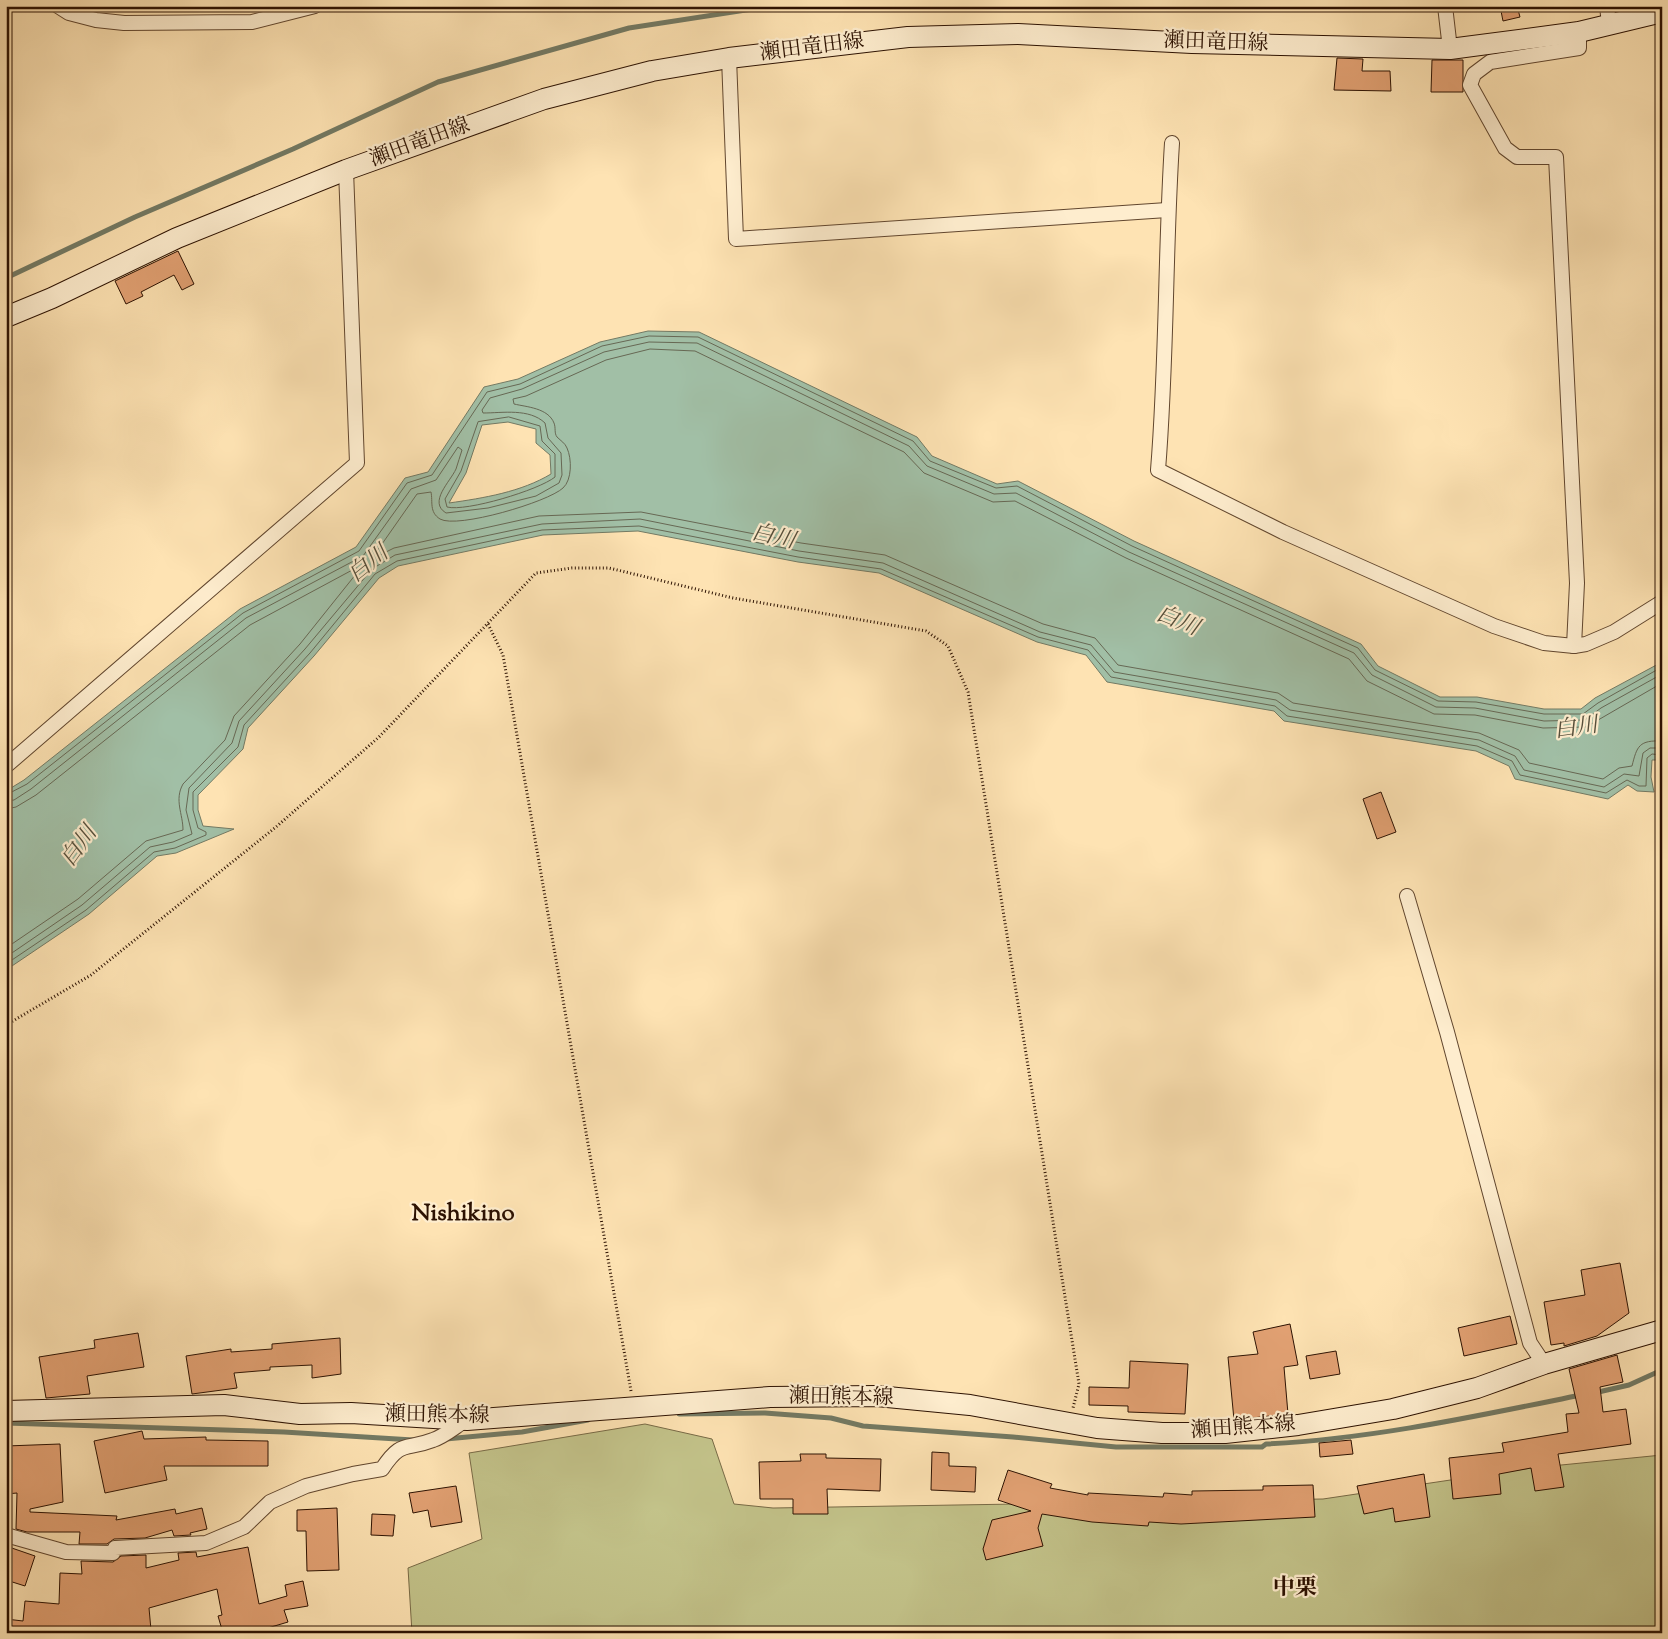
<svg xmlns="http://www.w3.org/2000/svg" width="1668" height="1639" font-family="'Sorts Mill Goudy','Noto Serif JP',serif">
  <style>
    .green { fill: #c3c38a; stroke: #786a46 }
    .water { fill: #a1bfa6; stroke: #737a64; fill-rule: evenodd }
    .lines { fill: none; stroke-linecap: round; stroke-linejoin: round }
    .shore { stroke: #676854; stroke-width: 1 }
    .stream { stroke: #737a64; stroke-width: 5 }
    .building { fill: #e2a173; stroke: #2d1202 }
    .street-casing { stroke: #61462e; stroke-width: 16 }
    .secondary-casing { stroke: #2d1202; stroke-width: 22 }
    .path { stroke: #2d1202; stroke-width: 3; stroke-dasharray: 1 2.5; stroke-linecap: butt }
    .street { stroke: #feedce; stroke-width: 14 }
    .secondary { stroke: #feedce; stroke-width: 20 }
    .labels { text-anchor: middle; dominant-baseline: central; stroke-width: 4.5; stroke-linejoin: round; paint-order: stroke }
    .street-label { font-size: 21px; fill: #2d1202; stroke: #feedce }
    .water-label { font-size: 22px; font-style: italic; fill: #564f3b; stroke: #feedce }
    .neighbourhood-label { font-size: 22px; font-weight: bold; fill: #2d1202; stroke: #feedce }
    .quarter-label { font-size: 24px; font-weight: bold; fill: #2d1202; stroke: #feedce }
  </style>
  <rect width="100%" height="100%" fill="#fee3b3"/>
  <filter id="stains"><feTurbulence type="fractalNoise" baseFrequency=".004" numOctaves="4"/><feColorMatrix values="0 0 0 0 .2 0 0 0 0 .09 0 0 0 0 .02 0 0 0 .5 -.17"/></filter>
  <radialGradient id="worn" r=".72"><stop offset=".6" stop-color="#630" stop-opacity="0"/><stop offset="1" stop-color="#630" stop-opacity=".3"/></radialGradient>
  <polygon class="green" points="645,1424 712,1439 734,1504 773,1508 1323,1499 1531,1468 1662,1455 1662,1633 412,1633 408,1568 482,1539 469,1453"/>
  <path class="water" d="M648,331L699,332L917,437L932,456L997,484L1018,481L1134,541L1361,644L1378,666L1440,697H1477L1544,709H1581L1595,698L1662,662V760H1652L1651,777L1654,792L1637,791L1628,785L1608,799L1515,779L1509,766L1476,751L1284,721L1274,711L1107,682L1086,655L1037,642L879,573L798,562L638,531L543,535L398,566L379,578L314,656L248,728L243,749L198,795V810L203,826L234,829L176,853L157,856L89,914L6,970V791L24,780L240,609L356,547L405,478L428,472L484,387L518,379L600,342ZM508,422L536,429V443L550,455L551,474C521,492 484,498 449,503L466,473L482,425Z"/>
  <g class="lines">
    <g class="shore">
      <path d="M509,417L540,426L542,441L555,454V477C539,490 466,512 447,507L445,499L461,471L478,422Z"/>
      <path d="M1662,683L1586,727L1543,728L1475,715L1434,714L1367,681L1349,659L1126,558L1015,501L993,502L924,473L904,452L695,351L650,349L606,360L526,396L513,399L514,404C527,407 548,408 554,423C556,428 554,433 557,437C561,441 565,443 567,448C572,459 572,480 563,488C548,502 457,529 440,519C429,512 433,502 431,492L417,494L375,554L378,556L394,548L539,516L641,512L801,543L885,555L1043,624L1095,638L1118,665L1278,693L1293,703L1479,733L1519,750L1529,763L1603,779L1619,768L1632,766C1637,746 1639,740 1662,741"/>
      <polyline points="6,795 27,784 243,613 359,551 407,483 432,475 487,392 520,384 602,346 649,336 698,337 913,441 930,461 996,488 1017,486 1132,546 1358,648 1375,670 1438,701 1476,702 1544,714 1583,714 1598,703 1662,667"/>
      <path d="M6,801L14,800L31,789L246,618L363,556L411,489L436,480L458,447L462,450C460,456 458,463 456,469C450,482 428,502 446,513L488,508L536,496L559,483L562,475L561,453L548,438L545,423C529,408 503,413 483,413L482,410L490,398L522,389L604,352L649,342L697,343L909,446L927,466L994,494L1016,493L1129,552L1354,653L1372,675L1436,707L1475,708L1544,721L1585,720L1601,708L1662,674"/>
      <path d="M6,809L16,807L36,795L250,625L356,568L360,569L300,644L234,716L225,740L183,784C174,800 183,814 183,830L146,841L78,899L6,948"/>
      <polyline points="6,957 82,905 150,847 173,842 192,834 186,810 189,788 232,743 239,721 305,649 372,569 395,555 542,524 640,519 799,551 883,563 1040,632 1091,645 1114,672 1276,700 1290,710 1479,740 1515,756 1524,770 1604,787 1624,774 1639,776 1643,753 1650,748 1662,748"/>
      <polyline points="6,964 86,910 154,852 175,848 206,835 206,832 198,828 193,810 193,792 238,747 244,725 310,653 375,574 397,561 542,530 639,526 798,557 881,569 1038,637 1088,650 1111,677 1275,706 1287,716 1477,746 1512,761 1520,775 1606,793 1627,780 1639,786 1646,786 1647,758 1652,754 1662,755"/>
    </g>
    <g class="stream">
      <polyline points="1371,6 1401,6"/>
      <polyline points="6,278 135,217 293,149 438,82 629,28 772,6"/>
      <polyline points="1594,1393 1629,1385 1662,1370"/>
      <path d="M679,1414L765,1413L831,1418L863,1426L1013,1437L1116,1447H1262L1266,1444C1372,1439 1477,1416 1581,1395"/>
      <polyline points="6,1423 284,1432 413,1440"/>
      <polyline points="446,1439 522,1432 588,1420"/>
    </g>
  </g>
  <g class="building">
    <polygon points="1500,6 1517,6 1520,17 1503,21"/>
    <polygon points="1337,58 1363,59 1362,71 1390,71 1391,91 1334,90"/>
    <polygon points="1432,60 1463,60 1463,92 1431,92"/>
    <polygon points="178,251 194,284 182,290 174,275 141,292 143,296 126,304 115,281"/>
    <polygon points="1381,792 1396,832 1377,839 1363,799"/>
    <polygon points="1620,1263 1629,1313 1597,1336 1564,1346 1564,1343 1551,1345 1544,1302 1585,1295 1581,1270"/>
    <polygon points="1510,1316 1517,1344 1464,1356 1458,1328"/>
    <polygon points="1290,1324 1298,1365 1284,1367 1288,1414 1234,1420 1228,1357 1258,1354 1253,1332"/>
    <polygon points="138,1333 144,1367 87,1376 90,1394 46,1398 39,1357 95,1348 94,1340"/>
    <polygon points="340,1338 341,1374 312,1378 312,1365 270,1367 270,1370 234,1373 237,1388 192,1394 186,1356 231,1349 231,1352 272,1349 272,1344"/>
    <polygon points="1336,1351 1340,1374 1310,1379 1306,1356"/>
    <polygon points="1617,1355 1623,1382 1600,1387 1603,1412 1626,1409 1631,1444 1558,1454 1564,1487 1535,1491 1531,1468 1499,1474 1501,1494 1453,1499 1449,1458 1504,1452 1502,1443 1568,1432 1566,1414 1579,1413 1569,1369"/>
    <polygon points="1130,1361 1188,1364 1185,1414 1128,1412 1128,1406 1089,1405 1089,1387 1129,1388"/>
    <polygon points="142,1431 144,1439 206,1437 206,1440 268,1441 268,1466 164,1466 167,1480 105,1493 94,1441"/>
    <polygon points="1351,1440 1353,1454 1320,1457 1319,1443"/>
    <polygon points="60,1444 63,1502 30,1509 30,1512 117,1516 116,1520 175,1509 176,1514 202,1508 207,1529 190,1533 191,1535 174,1536 172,1530 145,1538 114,1539 107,1544 79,1544 80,1532 27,1532 16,1529 17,1493 6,1494 6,1446"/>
    <polygon points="932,1452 949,1453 949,1466 976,1467 975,1492 931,1490"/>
    <polygon points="800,1454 826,1454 826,1458 881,1459 880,1491 827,1489 828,1514 793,1514 793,1499 760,1499 759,1462 801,1461"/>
    <polygon points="1008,1470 1052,1484 1050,1488 1088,1495 1088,1493 1163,1497 1164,1493 1192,1495 1192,1491 1263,1490 1263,1486 1313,1485 1315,1517 1181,1524 1149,1522 1148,1526 1092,1522 1042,1514 1038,1528 1043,1546 986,1560 983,1549 992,1520 1031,1511 998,1500"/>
    <polygon points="1424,1474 1430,1517 1395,1522 1393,1508 1364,1514 1357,1486"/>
    <polygon points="456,1486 462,1522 431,1527 428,1510 413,1513 409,1493"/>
    <polygon points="337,1508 339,1570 307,1571 306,1531 297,1531 297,1510"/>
    <polygon points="372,1514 395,1515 393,1536 371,1535"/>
    <polygon points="6,1546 35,1556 25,1586 6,1580"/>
    <polygon points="248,1547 259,1604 287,1596 285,1585 303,1581 308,1606 284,1610 288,1622 251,1633 223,1633 218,1616 222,1615 217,1589 149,1608 151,1630 125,1633 6,1633 6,1619 23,1621 25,1601 59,1604 60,1573 82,1574 81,1561 113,1562 121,1556 146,1555 146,1568 179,1560 178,1553 196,1552 197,1557"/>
  </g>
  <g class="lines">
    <g class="street-casing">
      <g id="street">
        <polyline points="58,6 69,13 96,20 124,23 252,22 315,6"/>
        <polyline points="1445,6 1450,49"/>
        <polyline points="1607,6 1609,24"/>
        <polyline points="729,58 736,239 1167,210"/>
        <path d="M1172,143C1165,252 1167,361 1158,470L1283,532L1494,626L1544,643L1574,646L1586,644L1614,632L1662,602"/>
        <polyline points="1574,646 1577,583 1556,157 1517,157 1505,148 1470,85 1474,74 1490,62 1579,48 1579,32"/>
        <polyline points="6,766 357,463 346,170"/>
        <polyline points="1407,896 1447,1032 1530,1343 1544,1364"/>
        <path d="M6,1535L66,1552L113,1553L115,1548L206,1543L244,1527L270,1502L306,1486L353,1474L382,1469C402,1439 405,1451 433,1440C445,1436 456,1426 466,1420"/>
      </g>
    </g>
    <g class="secondary-casing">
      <g id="secondary">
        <polyline points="6,317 52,298 177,238 346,170 544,99 652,71 729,58 908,37 1018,34 1192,43 1450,49 1579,32 1662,12"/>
        <polyline points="6,1411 224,1405 300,1414 351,1413 467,1420 770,1397 877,1396 970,1405 1097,1428 1162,1433 1225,1433 1298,1425 1393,1409 1477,1388 1544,1364 1662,1330"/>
      </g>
    </g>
    <g class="path">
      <polyline points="488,624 503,655 631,1391"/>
      <polyline points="6,1025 91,975 276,827 379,737 536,573 572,568 609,568 733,598 926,631 948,646 968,692 1079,1384 1073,1408"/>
    </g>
    <use href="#street" class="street"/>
    <use href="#secondary" class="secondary"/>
  </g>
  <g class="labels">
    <g class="street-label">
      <text transform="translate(1216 43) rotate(2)">瀬田竜田線</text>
      <text transform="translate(812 48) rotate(-7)">瀬田竜田線</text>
      <text transform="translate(420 143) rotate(-20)">瀬田竜田線</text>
      <text transform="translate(841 1398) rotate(1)">瀬田熊本線</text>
      <text transform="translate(437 1416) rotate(1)">瀬田熊本線</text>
      <text transform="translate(1243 1428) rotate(-4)">瀬田熊本線</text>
    </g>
    <g class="water-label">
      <text transform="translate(773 538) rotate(13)">白川</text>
      <text transform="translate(369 565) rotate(-39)">白川</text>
      <text transform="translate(1177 622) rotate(22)">白川</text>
      <text transform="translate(1576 729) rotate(-8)">白川</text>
      <text transform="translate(80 847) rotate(-54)">白川</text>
    </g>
    <g class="neighbourhood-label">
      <text x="1295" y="1589">中栗</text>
    </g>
    <g class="quarter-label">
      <text x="463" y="1214">Nishikino</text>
    </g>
  </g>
  <rect width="1668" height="1639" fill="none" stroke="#fee3b3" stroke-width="25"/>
  <rect x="8" y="8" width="1653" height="1624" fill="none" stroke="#2d1202" stroke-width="2.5"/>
  <rect x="12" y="12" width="1643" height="1614" fill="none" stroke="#2d1202"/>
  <rect width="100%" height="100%" filter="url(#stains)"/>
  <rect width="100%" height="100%" fill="url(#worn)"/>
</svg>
